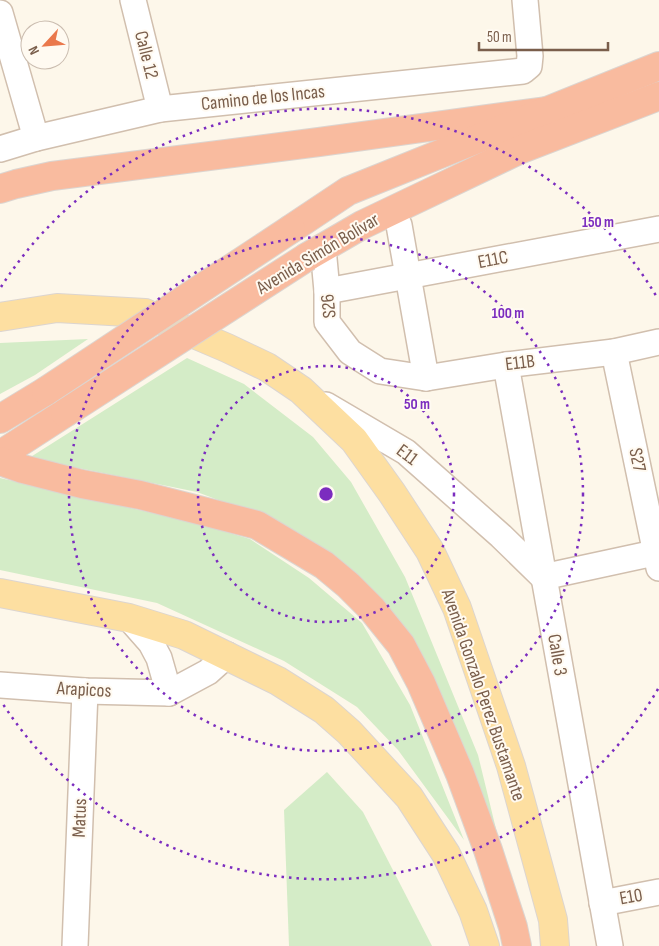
<svg xmlns="http://www.w3.org/2000/svg" width="659" height="946" font-family="'Sofia Sans Condensed',sans-serif">
  <style>
    .green { fill: #d4ecc7 }
    .lines { fill: none; stroke-linecap: round; stroke-linejoin: round }
    .minor-casing { stroke: #d1bfae; stroke-width: 28 }
    .major-casing { stroke: #dcd5d0; stroke-width: 30 }
    .highway-casing { stroke: #dcd5d0; stroke-width: 30 }
    .minor { stroke: #fff; stroke-width: 25 }
    .major { stroke: #fddfa1; stroke-width: 28 }
    .highway { stroke: #f9bb9f; stroke-width: 28 }
    .highway-bridge-casing { stroke: #dcd5d0; stroke-width: 30; stroke-linecap: butt }
    .highway-bridge { stroke: #f9bb9f; stroke-width: 28 }
    .ring { fill: none; stroke: #7b2cbf; stroke-width: 2.5; stroke-dasharray: 2.5 5 }
    .labels { text-anchor: middle; dominant-baseline: central; stroke-width: 4; stroke-linejoin: round; paint-order: stroke }
    .street-label { font-size: 19px; fill: #7a5e4b; stroke: #fffaf1 }
    .centre { fill: #7b2cbf; stroke: #fffaf1; stroke-width: 2.5 }
    .ring-label { font-size: 15px; text-anchor: middle; font-weight: bold; fill: #7b2cbf; stroke: #fffaf1; stroke-width: 4; stroke-linejoin: round; paint-order: stroke }
  </style>
  <rect width="100%" height="100%" fill="#fdf7ea"/>
  <g class="green">
    <polygon points="88,339 35,375 0,394 0,343"/>
    <polygon points="187,358 244,384 313,437 351,482 405,577 478,755 497,833 407,637 279,523 197,492 29,458"/>
    <polygon points="0,478 196,523 250,539 309,578 362,623 410,705 464,840 398,750 357,707 284,661 157,603 0,570"/>
    <polygon points="327,772 363,812 432,946 289,946 284,810"/>
  </g>
  <g class="lines">
    <g class="minor-casing">
      <g id="minor">
        <polyline points="133,0 160,109"/>
        <polyline points="0,13 36,138"/>
        <polyline points="0,149 36,138 160,109 523,71 529,66 530,56 525,0"/>
        <polyline points="399,225 426,378"/>
        <polyline points="323,248 327,291 327,322 350,352 380,371 426,378 506,365 614,352 659,342"/>
        <polyline points="327,291 659,229"/>
        <polyline points="614,352 659,568"/>
        <polyline points="506,365 610,946"/>
        <polyline points="326,405 406,452 501,536 543,577 659,552"/>
        <polyline points="129,618 151,643 159,658 169,693"/>
        <polyline points="0,685 85,691 169,693 208,672 227,655"/>
        <polyline points="602,903 659,892"/>
        <polyline points="75,946 85,691"/>
      </g>
    </g>
    <g class="major-casing">
      <g id="major">
        <polyline points="0,317 57,308 145,313 227,348 267,367 301,390 354,440 392,493 430,551 457,608 511,766 553,920 555,946"/>
        <polyline points="0,593 129,618 184,635 278,681 324,710 349,732 409,797 446,854 473,911 485,946"/>
      </g>
    </g>
    <g class="highway-casing">
      <g id="highway">
        <polyline points="0,189 16,184 52,176 319,142 546,111"/>
        <polyline points="291,229 348,191 659,66"/>
        <polyline points="307,257 362,225 519,150 659,96"/>
        <polyline points="0,419 46,391"/>
        <polyline points="0,455 65,413"/>
        <polyline points="0,461 23,469 82,484 140,495 257,525 324,565 348,585 372,609 401,645 421,683 460,774 488,850 513,927 517,946"/>
      </g>
    </g>
    <use href="#minor" class="minor"/>
    <use href="#major" class="major"/>
    <use href="#highway" class="highway"/>
    <g class="highway-bridge-casing">
      <g id="highway-bridge">
        <polyline points="46,391 291,229"/>
        <polyline points="65,413 307,257"/>
      </g>
    </g>
    <use href="#highway-bridge" class="highway-bridge"/>
  </g>
  <g class="ring">
    <circle cx="326" cy="494" r="128"/>
    <circle cx="326" cy="494" r="257"/>
    <path d="M658 689A385 385 0 0 1 1 701M1 287A385 385 0 0 1 658 299"/>
  </g>
  <g class="labels">
    <g class="street-label">
      <text transform="translate(146 55) rotate(76)">Calle 12</text>
      <text transform="translate(263 98) rotate(-6)">Camino de los Incas</text>
      <text transform="translate(318 254) rotate(-31)">Avenida Simón Bolívar</text>
      <text transform="translate(493 260) rotate(-11)">E11C</text>
      <text transform="translate(329 306) rotate(-96)">S26</text>
      <text transform="translate(520 363) rotate(-7)">E11B</text>
      <text transform="translate(407 455) rotate(37)">E11</text>
      <text transform="translate(637 460) rotate(78)">S27</text>
      <text transform="translate(557 655) rotate(80)">Calle 3</text>
      <text transform="translate(84 690) rotate(3)">Arapicos</text>
      <text transform="translate(483 695) rotate(71)">Avenida Gonzalo Perez Bustamante</text>
      <text transform="translate(80 818) rotate(-88)">Matus</text>
      <text transform="translate(631 897) rotate(-10)">E10</text>
    </g>
  </g>
  <circle cx="326" cy="494" r="8" class="centre"/>
  <g class="ring-label">
    <text x="598" y="227">150 m</text>
    <text x="508" y="318">100 m</text>
    <text x="417" y="409">50 m</text>
  </g>
  <g transform="translate(45 45) rotate(244)"><circle r="24" fill="#fffaf1" stroke="#cabcaf"/>
  <path d="M0-4L9 19L0 12L-9 19Z" fill="#ea784c"/>
  <text y="-8" font-size="14" font-weight="bold" text-anchor="middle" fill="#7a5e4b">N</text>
  </g>
  <path d="M479 42v8h129v-8" fill="none" stroke="#7a5e4b" stroke-width="2.5"/>
  <text x="487" y="42" font-size="15" fill="#7a5e4b" stroke="#fffaf1" stroke-width="4" paint-order="stroke">50 m</text>
</svg>
